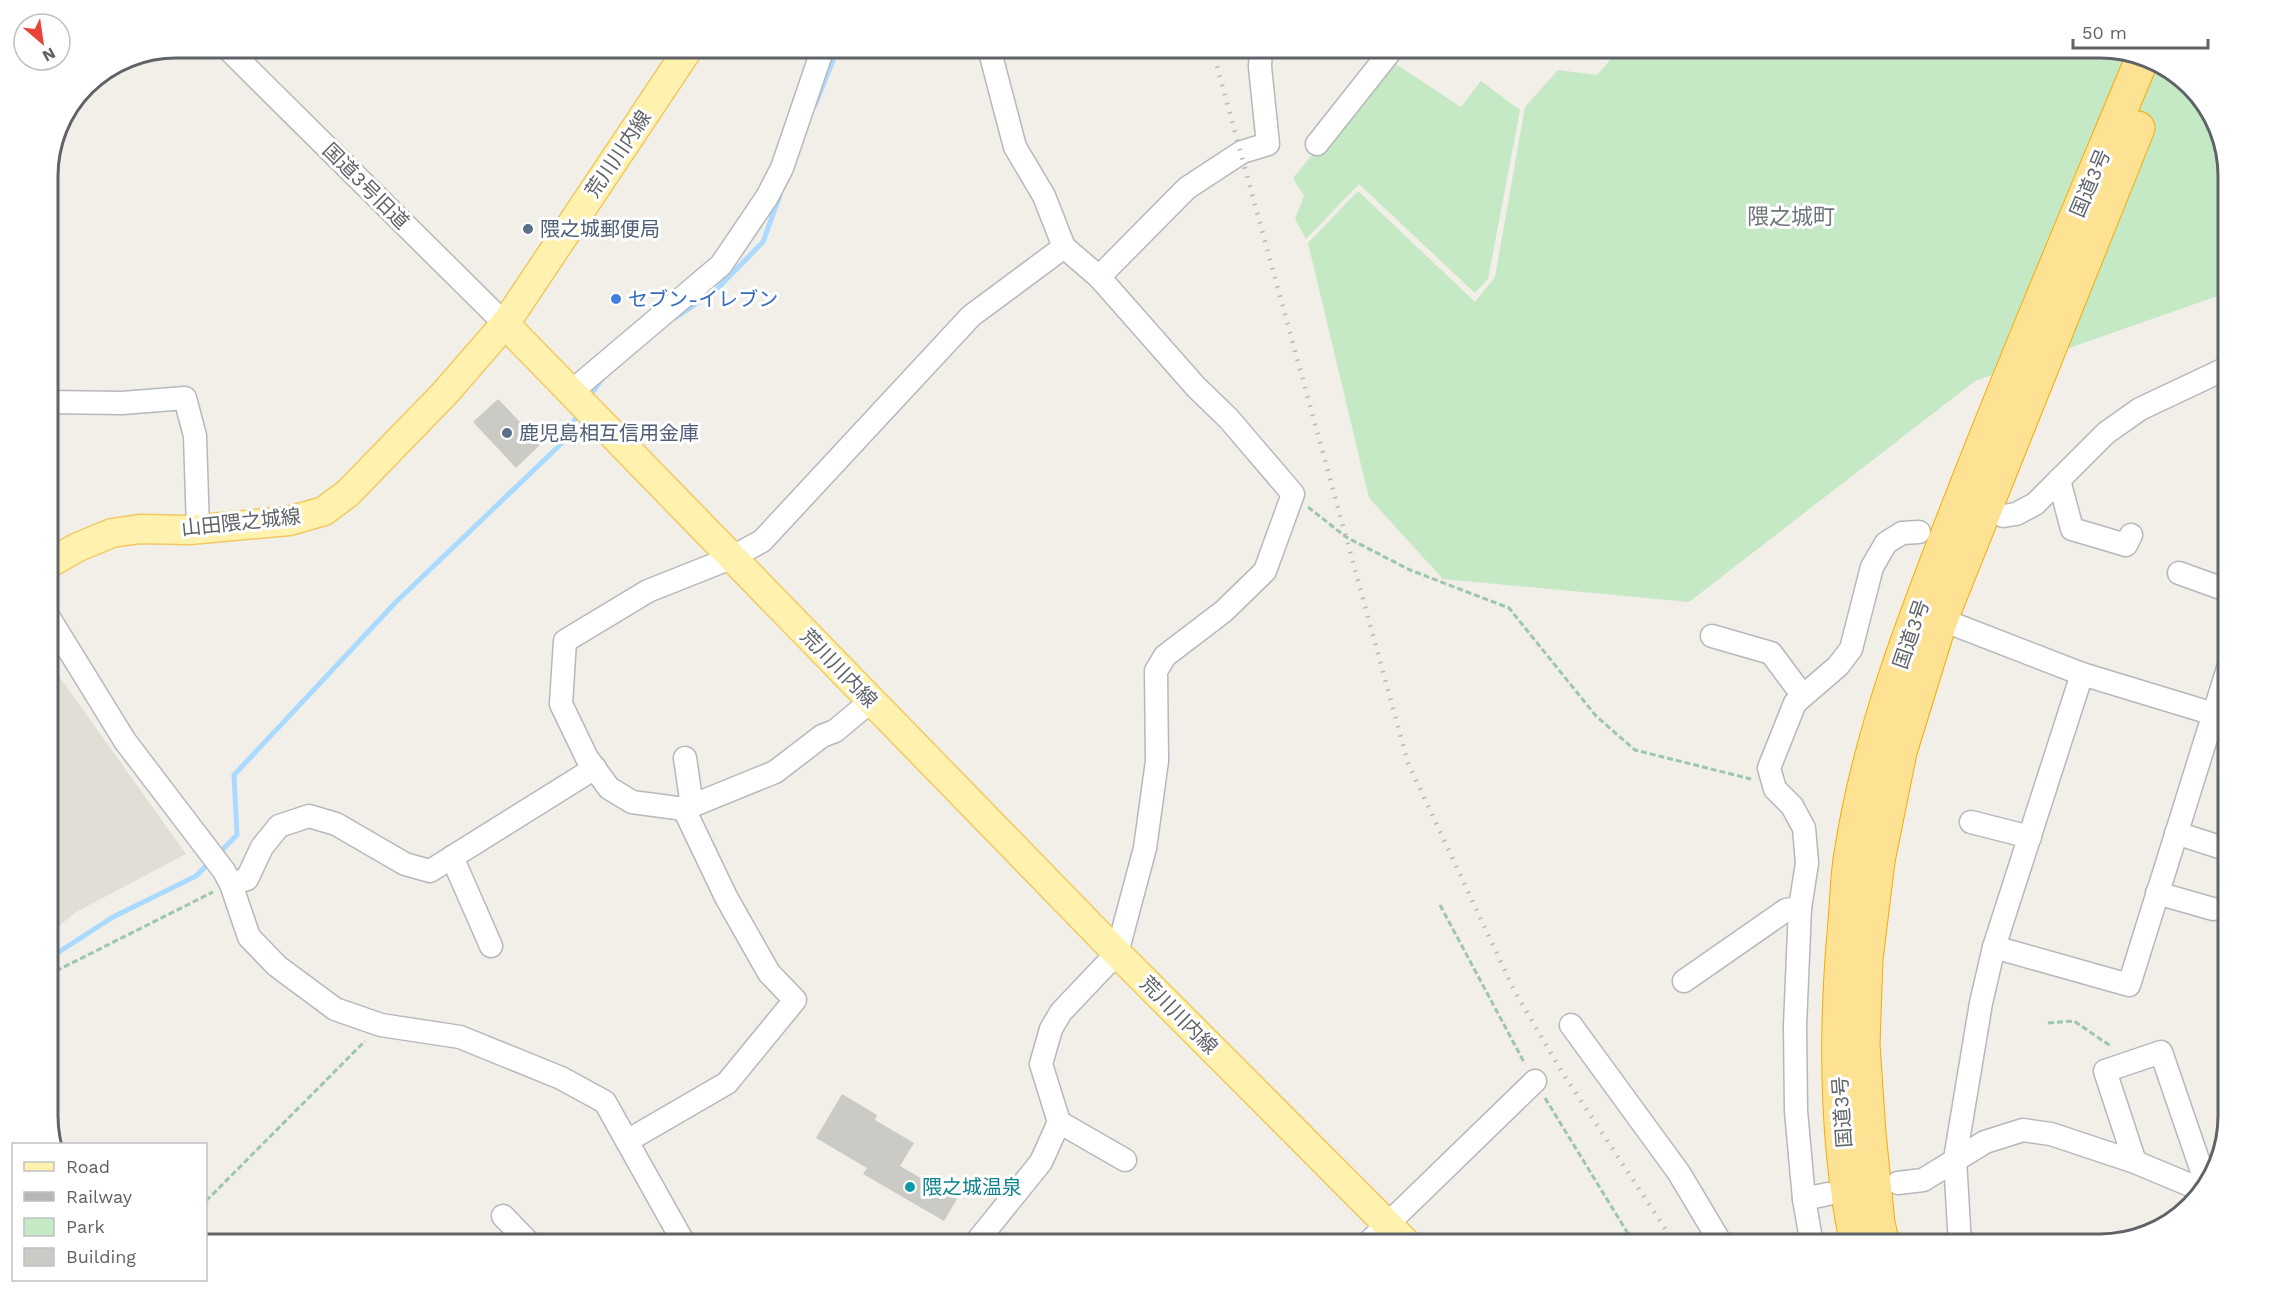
<svg xmlns="http://www.w3.org/2000/svg" width="2277" height="1293" font-family="'Work Sans','Noto Sans JP',sans-serif">
  <style>
    .education { fill: #e1ded6 }
    .green { fill: #c5e8c5 }
    .lines { fill: none; stroke-linecap: round; stroke-linejoin: round }
    .stream { stroke: #aadaff; stroke-width: 5 }
    .building { fill: #cccac5 }
    .minor-casing { stroke: #b5b8bc; stroke-width: 25 }
    .major-casing { stroke: #f2c960; stroke-width: 31 }
    .highway-casing { stroke: #f9ab00; stroke-width: 35 }
    .path { stroke: #9cc7a9; stroke-width: 3; stroke-dasharray: 6 3; stroke-linecap: butt }
    .minor { stroke: #fff; stroke-width: 22 }
    .major { stroke: #fff2af; stroke-width: 28 }
    .highway { stroke: #fde293; stroke-width: 33 }
    .rail { stroke: #b6b7b8; stroke-width: 4.5; stroke-dasharray: 1.5 8; stroke-linecap: butt }
    .service-dot { fill: #5c6f8a; stroke: #fff; stroke-width: 2 }
    .shop-dot { fill: #3f7fe0; stroke: #fff; stroke-width: 2 }
    .culture-dot { fill: #0f9aa8; stroke: #fff; stroke-width: 2 }
    .labels { text-anchor: middle; dominant-baseline: central; stroke-width: 6; stroke-linejoin: round; paint-order: stroke }
    .street-label { font-size: 20px; fill: #5f6368; stroke: #fff }
    .service-label { font-size: 20px; fill: #4e5e75; stroke: #fff; text-anchor: start }
    .shop-label { font-size: 20px; fill: #366cbe; stroke: #fff; text-anchor: start }
    .culture-label { font-size: 20px; fill: #0d838f; stroke: #fff; text-anchor: start }
    .quarter-label { font-size: 22px; fill: #70757a; stroke: #fff }
    .rim { fill: none; stroke: #5f6368; stroke-width: 3 }
  </style>
  <rect width="100%" height="100%" fill="#f1efe8"/>
  <polygon class="education" points="48,661 186,854 76,912 48,935"/>
  <g class="green">
    <polygon points="1621,48 2101,48 2165,65 2212,112 2229,168 2229,292 1975,381 1689,602 1443,579 1369,498 1308,243 1358,191 1475,302 1495,277 1525,107 1558,70 1597,75"/>
    <polygon points="1391,61 1461,107 1481,81 1520,110 1488,279 1475,293 1359,184 1306,239 1295,219 1304,196 1293,178"/>
  </g>
  <g class="lines">
    <g class="stream">
      <polyline points="815,105 838,48"/>
      <polyline points="675,318 714,292 763,242 780,195"/>
      <polyline points="589,397 603,378"/>
      <polyline points="217,855 237,835 234,775 395,603 562,443 579,412"/>
      <polyline points="48,959 113,917 196,876 211,861"/>
    </g>
  </g>
  <g class="building">
    <polygon points="498,399 541,444 516,468 473,422"/>
    <polygon points="842,1094 877,1115 875,1120 914,1143 900,1166 957,1199 944,1221 863,1174 867,1168 816,1138"/>
  </g>
  <g class="lines">
    <g class="minor-casing">
      <g id="minor">
        <polyline points="227,48 505,324"/>
        <polyline points="1317,144 1393,48"/>
        <polyline points="1099,277 1187,188 1242,152 1268,144 1260,67 1261,48"/>
        <polyline points="571,392 721,265 767,197 782,168 823,48"/>
        <polyline points="48,402 122,403 185,398 195,436 198,529"/>
        <polyline points="2059,480 2072,529 2126,545 2131,535"/>
        <polyline points="2003,516 2016,514 2035,504 2106,433 2140,409 2229,367"/>
        <polyline points="2179,573 2229,591"/>
        <polyline points="1927,614 2082,674 2227,718"/>
        <polyline points="48,616 125,741 224,871 231,884 249,937 277,966 335,1009 381,1025 460,1037 561,1078 605,1102 685,1245"/>
        <polyline points="1712,636 1771,653 1803,696"/>
        <polyline points="871,701 835,731 822,736 775,772 684,809 632,802 609,788 587,758 561,704 565,641 648,591 731,558 762,541 971,316 1064,247"/>
        <polyline points="685,758 692,806"/>
        <polyline points="1971,822 2030,837"/>
        <polyline points="2176,833 2229,850"/>
        <polyline points="452,857 491,946"/>
        <polyline points="231,884 247,879 262,847 279,826 309,816 336,824 405,864 430,871 595,768"/>
        <polyline points="2157,893 2213,909"/>
        <polyline points="1994,947 2129,985 2229,665"/>
        <polyline points="1684,981 1786,910 1800,908"/>
        <polyline points="1571,1025 1679,1173 1722,1245"/>
        <polyline points="1059,1122 1125,1160"/>
        <polyline points="627,1141 727,1083 795,1000 769,973 726,897 684,809"/>
        <polyline points="2135,1162 2105,1071 2161,1052 2207,1186"/>
        <polyline points="1898,1183 1923,1180 1985,1142 2023,1130 2051,1134 2135,1162 2202,1190"/>
        <polyline points="1804,1199 1828,1194"/>
        <polyline points="503,1216 531,1245"/>
        <polyline points="974,1245 1041,1162 1059,1122 1041,1064 1051,1029 1061,1012 1117,953 1145,848 1157,761 1156,671 1165,656 1224,611 1265,571 1293,494 1229,419 1196,387 1099,277 1064,247 1044,196 1015,147 989,48"/>
        <polyline points="1366,1245 1535,1081"/>
        <polyline points="1812,1245 1804,1199 1796,1111 1795,1026 1800,908 1807,863 1804,828 1792,806 1775,789 1769,768 1795,703 1838,666 1851,649 1872,567 1886,543 1902,533 1919,532"/>
        <polyline points="1960,1245 1955,1159 1981,1003 1994,947 2082,674"/>
      </g>
    </g>
    <g class="major-casing">
      <g id="major">
        <polyline points="505,324 1117,953 1408,1245"/>
        <polyline points="48,564 78,547 112,533 140,529 189,530 289,521 324,511 348,493 445,393 505,324 689,48"/>
      </g>
    </g>
    <g class="highway-casing">
      <g id="highway">
        <path d="M1857,1245C1835,1139 1835,1029 1845,922C1847,899 1847,876 1851,854C1870,729 1918,609 1964,492C2021,346 2082,203 2142,59"/>
        <polyline points="1883,1245 1878,1223 1869,1133 1863,1044 1866,959 1878,861 1900,752 1941,619 2138,128"/>
      </g>
    </g>
    <g class="path">
      <polyline points="1308,507 1346,537 1410,570 1509,608 1596,716 1635,750 1751,779"/>
      <polyline points="1440,905 1525,1064"/>
      <polyline points="48,975 213,892"/>
      <polyline points="2048,1023 2074,1021 2112,1047"/>
      <polyline points="1545,1098 1635,1245"/>
      <polyline points="206,1201 365,1041"/>
    </g>
    <use href="#minor" class="minor"/>
    <use href="#major" class="major"/>
    <use href="#highway" class="highway"/>
    <polyline class="rail" points="1212,48 1408,763 1514,990 1562,1072 1676,1245"/>
  </g>
  <g class="service-dot">
    <circle cx="528" cy="229" r="6"/>
    <circle cx="507" cy="433" r="6"/>
  </g>
  <circle class="shop-dot" cx="616" cy="299" r="6"/>
  <circle class="culture-dot" cx="910" cy="1187" r="6"/>
  <g class="labels">
    <g class="street-label">
      <text transform="translate(618 154) rotate(-56)">荒川川内線</text>
      <text transform="translate(2090 183) rotate(-67)">国道3号</text>
      <text transform="translate(366 186) rotate(45)">国道3号旧道</text>
      <text transform="translate(241 522) rotate(-6)">山田隈之城線</text>
      <text transform="translate(1911 634) rotate(-71)">国道3号</text>
      <text transform="translate(839 668) rotate(46)">荒川川内線</text>
      <text transform="translate(1179 1015) rotate(45)">荒川川内線</text>
      <text transform="translate(1842 1112) rotate(-94)">国道3号</text>
    </g>
    <g class="service-label">
      <text x="540" y="229">隈之城郵便局</text>
      <text x="519" y="433">鹿児島相互信用金庫</text>
    </g>
    <g class="shop-label">
      <text x="628" y="299">セブン-イレブン</text>
    </g>
    <g class="culture-label">
      <text x="922" y="1187">隈之城温泉</text>
    </g>
    <g class="quarter-label">
      <text x="1791" y="216">隈之城町</text>
    </g>
  </g>
  <path d="M0 0H2277V1293H0ZM176 58H2100A118 118 0 0 1 2218 176V1116A118 118 0 0 1 2100 1234H176A118 118 0 0 1 58 1116V176A118 118 0 0 1 176 58Z" fill="#fff" fill-rule="evenodd"/>
  <path class="rim" d="M176 58H2100A118 118 0 0 1 2218 176V1116A118 118 0 0 1 2100 1234H176A118 118 0 0 1 58 1116V176A118 118 0 0 1 176 58Z"/>
  <rect x="12" y="1143" width="195" height="138" fill="#ffffff" stroke="#bfc1c3" stroke-width="1.5"/>
  <rect x="24" y="1162" width="30" height="9" fill="#fff2af" stroke="#bfc1c3" stroke-width="1.5"/>
  <text x="66" y="1173" font-size="18" fill="#5f6368">Road</text>
  <rect x="24" y="1192" width="30" height="9" fill="#b6b7b8" stroke="#bfc1c3" stroke-width="1.5"/>
  <text x="66" y="1203" font-size="18" fill="#5f6368">Railway</text>
  <rect x="24" y="1218" width="30" height="18" fill="#c5e8c5" stroke="#bfc1c3" stroke-width="1.5"/>
  <text x="66" y="1233" font-size="18" fill="#5f6368">Park</text>
  <rect x="24" y="1248" width="30" height="18" fill="#cccac5" stroke="#bfc1c3" stroke-width="1.5"/>
  <text x="66" y="1263" font-size="18" fill="#5f6368">Building</text>
  <g transform="translate(42 42) rotate(151)"><circle r="28" fill="#ffffff" stroke="#bfc1c3" stroke-width="1.5"/>
  <path d="M0-4.5L10 22L0 15L-10 22Z" fill="#ea4335"/>
  <text y="-9" font-size="16" font-weight="bold" text-anchor="middle" fill="#5f6368">N</text>
  </g>
  <path d="M2073 39v9h135v-9" fill="none" stroke="#5f6368" stroke-width="3"/>
  <text x="2082" y="39" font-size="18" fill="#5f6368" stroke="#ffffff" stroke-width="4.5" paint-order="stroke">50 m</text>
</svg>
